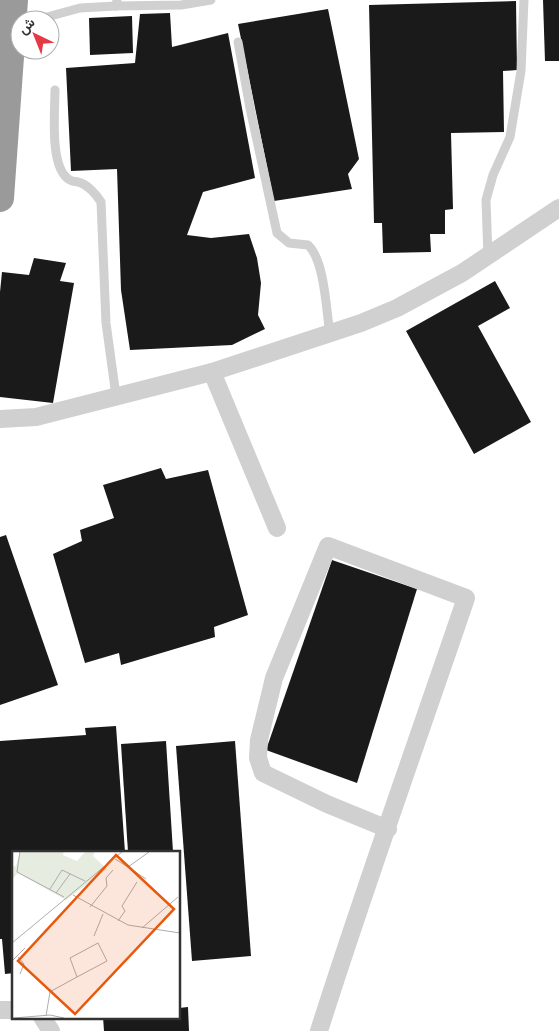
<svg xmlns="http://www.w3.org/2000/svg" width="559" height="1031" font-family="'Nunito Sans',Vazirmatn,sans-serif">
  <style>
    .building { fill: #1a1a1a }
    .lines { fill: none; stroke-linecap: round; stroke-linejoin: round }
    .lane { stroke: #d0d0d0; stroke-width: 9 }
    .street { stroke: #d0d0d0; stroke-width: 18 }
    .highway { stroke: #9a9a9a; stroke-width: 28 }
    .inset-road { fill: none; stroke: #adadad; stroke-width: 1 }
    .view { fill: #e8590c; fill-opacity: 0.15; stroke: #e8590c; stroke-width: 2.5 }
    .inset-edge { fill: none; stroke: #333; stroke-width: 2.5 }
  </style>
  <rect width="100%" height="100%" fill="#fff"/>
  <g class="building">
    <polygon points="543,0 559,0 559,61 545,61"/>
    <polygon points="516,1 517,70 503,71 504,132 451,133 453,209 445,210 445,234 430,234 431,252 383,253 382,223 374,223 369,5"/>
    <polygon points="328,9 359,159 348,174 352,189 274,201 238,24"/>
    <polygon points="170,13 172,47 228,33 255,178 203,192 187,235 211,238 249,234 257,258 261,283 258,315 265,329 232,345 130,350 121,290 117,169 71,171 66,68 135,63 140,14"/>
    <polygon points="132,16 133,53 90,55 89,18"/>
    <polygon points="34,258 66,263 60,281 74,283 53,403 0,397 0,292 2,272 29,275"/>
    <polygon points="495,281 510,308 478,326 531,422 474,454 406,331"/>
    <polygon points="161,468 166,479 208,470 248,615 214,627 215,637 121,665 119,653 85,663 53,554 82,541 80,530 114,518 103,485"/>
    <polygon points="6,535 58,685 0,705 0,537"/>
    <polygon points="332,560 417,589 357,783 266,750"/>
    <polygon points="116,726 125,852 14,852 14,973 5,974 2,939 0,939 0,741 86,735 85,728"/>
    <polygon points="166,741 173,852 128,852 121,744"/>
    <polygon points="235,741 251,956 192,961 176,746"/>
    <polygon points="188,1007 189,1031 104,1031 103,1017 179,1017 179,1008"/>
  </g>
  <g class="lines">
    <g class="lane">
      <polyline points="116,6 181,5 211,0"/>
      <polyline points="36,20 80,8 116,6 117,0"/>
      <path d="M238,42L250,108L277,233L289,243L308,245C325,261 326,310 330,334"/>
      <path d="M55,90C55,112 49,169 70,180C73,182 75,181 78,182C87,184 96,194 101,202L106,323L116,396"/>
      <polyline points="488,257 486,200 493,175 510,137 521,71 524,0"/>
    </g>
    <g class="street">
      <polyline points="212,372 277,528"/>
      <polyline points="0,419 36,417 212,372 361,323 397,308 462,273 559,208"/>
      <polyline points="0,1010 14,1010"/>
      <polyline points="42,1017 51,1031"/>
      <path d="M319,1031C365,886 417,742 466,598L328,546L274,678L259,740L258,758L263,773L327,804L388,829"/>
    </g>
    <polyline class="highway" points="0,198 14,0"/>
  </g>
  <g transform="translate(12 851)">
    <rect width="168" height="168" fill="#fff"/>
    <path d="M8,0H52L51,4L65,10L74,0H83L81,5L95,18L54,49L6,22L0,28V16L4,15Z" fill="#e6ecdf"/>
    <path class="inset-road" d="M8,0L5,21L52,46M103,8L116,16L137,1M116,16L134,28M38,38L50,19L73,30M44,42L58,23M61,44L116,74L168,82M78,56L95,35L94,27L101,19M106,70L113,60L110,55L125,31M130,77L166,46M82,85L91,63M0,92L111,0M6,106L12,113L8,123M0,110L13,97M34,165L38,141L43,138L65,126L95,110L86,92L58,107L65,126M2,167L38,164L52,167"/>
    <path class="view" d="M104,4L162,58L63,163L6,110Z"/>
    <rect width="168" height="168" class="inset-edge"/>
  </g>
  <g transform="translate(35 35) rotate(317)"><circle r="24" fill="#ffffff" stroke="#adadad"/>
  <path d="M0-4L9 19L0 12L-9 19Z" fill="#e63946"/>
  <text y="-8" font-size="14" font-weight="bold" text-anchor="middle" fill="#333333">ش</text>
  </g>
</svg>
